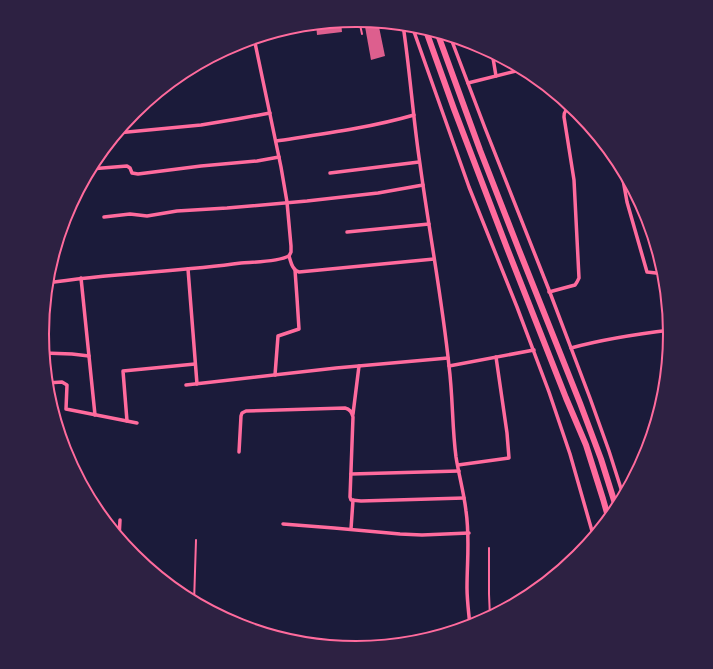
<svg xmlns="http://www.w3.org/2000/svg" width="713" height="669" font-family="'DejaVu Sans',sans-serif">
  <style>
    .building { fill: #dd5f8e }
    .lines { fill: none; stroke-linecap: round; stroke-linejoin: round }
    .service { stroke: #ff6b9d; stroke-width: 2 }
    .minor { stroke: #ff6b9d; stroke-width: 3.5 }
    .trunk { stroke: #ff6b9d; stroke-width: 6 }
    .rim { fill: none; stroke: #ff6b9d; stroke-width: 2 }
  </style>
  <rect width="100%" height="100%" fill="#1b1b3a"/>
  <g class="building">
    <polygon points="364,21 378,22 385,56 371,60"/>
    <polygon points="341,22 342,32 317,35 316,24"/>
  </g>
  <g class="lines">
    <g class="service">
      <polyline points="359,20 362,34"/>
      <polyline points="489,548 489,594 490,618"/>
      <polyline points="194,603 196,540"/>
    </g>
    <g class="minor">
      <path d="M403,25C410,71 413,118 420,164C429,231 442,298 449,366C453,397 452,427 456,457C459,476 464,493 466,511C470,538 467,561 467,588C467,601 469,614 470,627"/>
      <polyline points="412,26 469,187 517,307 549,392 570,454 594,538"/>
      <polyline points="450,36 485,128 549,290 590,398 609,451 624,498"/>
      <polyline points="492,52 496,76"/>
      <polyline points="468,83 524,69"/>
      <polyline points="117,133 201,125 237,119 270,113"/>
      <path d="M276,141C322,134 369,128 414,115"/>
      <polyline points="620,163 627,202 647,272 665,274"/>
      <polyline points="90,169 127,166 130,168 132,173 138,174 201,166 257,161 279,157"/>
      <polyline points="330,173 419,162"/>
      <polyline points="104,217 130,214 147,216 177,211 227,208 307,201 378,193 423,185"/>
      <polyline points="347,232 429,224"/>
      <path d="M289,256C291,262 292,270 299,272L434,259"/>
      <polyline points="188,269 197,384"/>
      <polyline points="81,278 95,415"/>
      <path d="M47,283C111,273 177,272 241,263C255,262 277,262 289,256L291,252V246L287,202L281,167L254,38"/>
      <path d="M549,292L575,285L577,282L579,278L574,180L564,117C564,111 566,109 572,107"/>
      <path d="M571,348C604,339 637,334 671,330"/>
      <polyline points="44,353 72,354 89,356"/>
      <polyline points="449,366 534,350"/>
      <polyline points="275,375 278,336 299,329 297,298 295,270"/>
      <polyline points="47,383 62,382 67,385 66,409 137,423"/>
      <polyline points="186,385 336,368 448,358"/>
      <polyline points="353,414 359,366"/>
      <polyline points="127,421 123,371 195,364"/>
      <path d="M239,452L241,416L242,413L246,411L345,408C350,409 352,412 353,417L350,497L351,500L361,501L464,498"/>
      <polyline points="458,465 509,458 507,433 496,357"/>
      <polyline points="351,474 459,471"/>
      <polyline points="283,524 334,528 400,534 422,535 469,533"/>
      <polyline points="351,529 353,500"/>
      <polyline points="119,538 120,520"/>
    </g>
    <g class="trunk">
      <polyline points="425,28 454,109 507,248 566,398 586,445 603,499 609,520"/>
      <polyline points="437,32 480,150 519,250 580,403 601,459 617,510"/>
      <polyline points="291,642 320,645"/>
    </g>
  </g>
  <path d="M0 0H713V669H0ZM49 334a307 307 0 1 1 614 0a307 307 0 1 1-614 0Z" fill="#2d2142" fill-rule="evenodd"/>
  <path class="rim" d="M49 334a307 307 0 1 1 614 0a307 307 0 1 1-614 0Z"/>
</svg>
